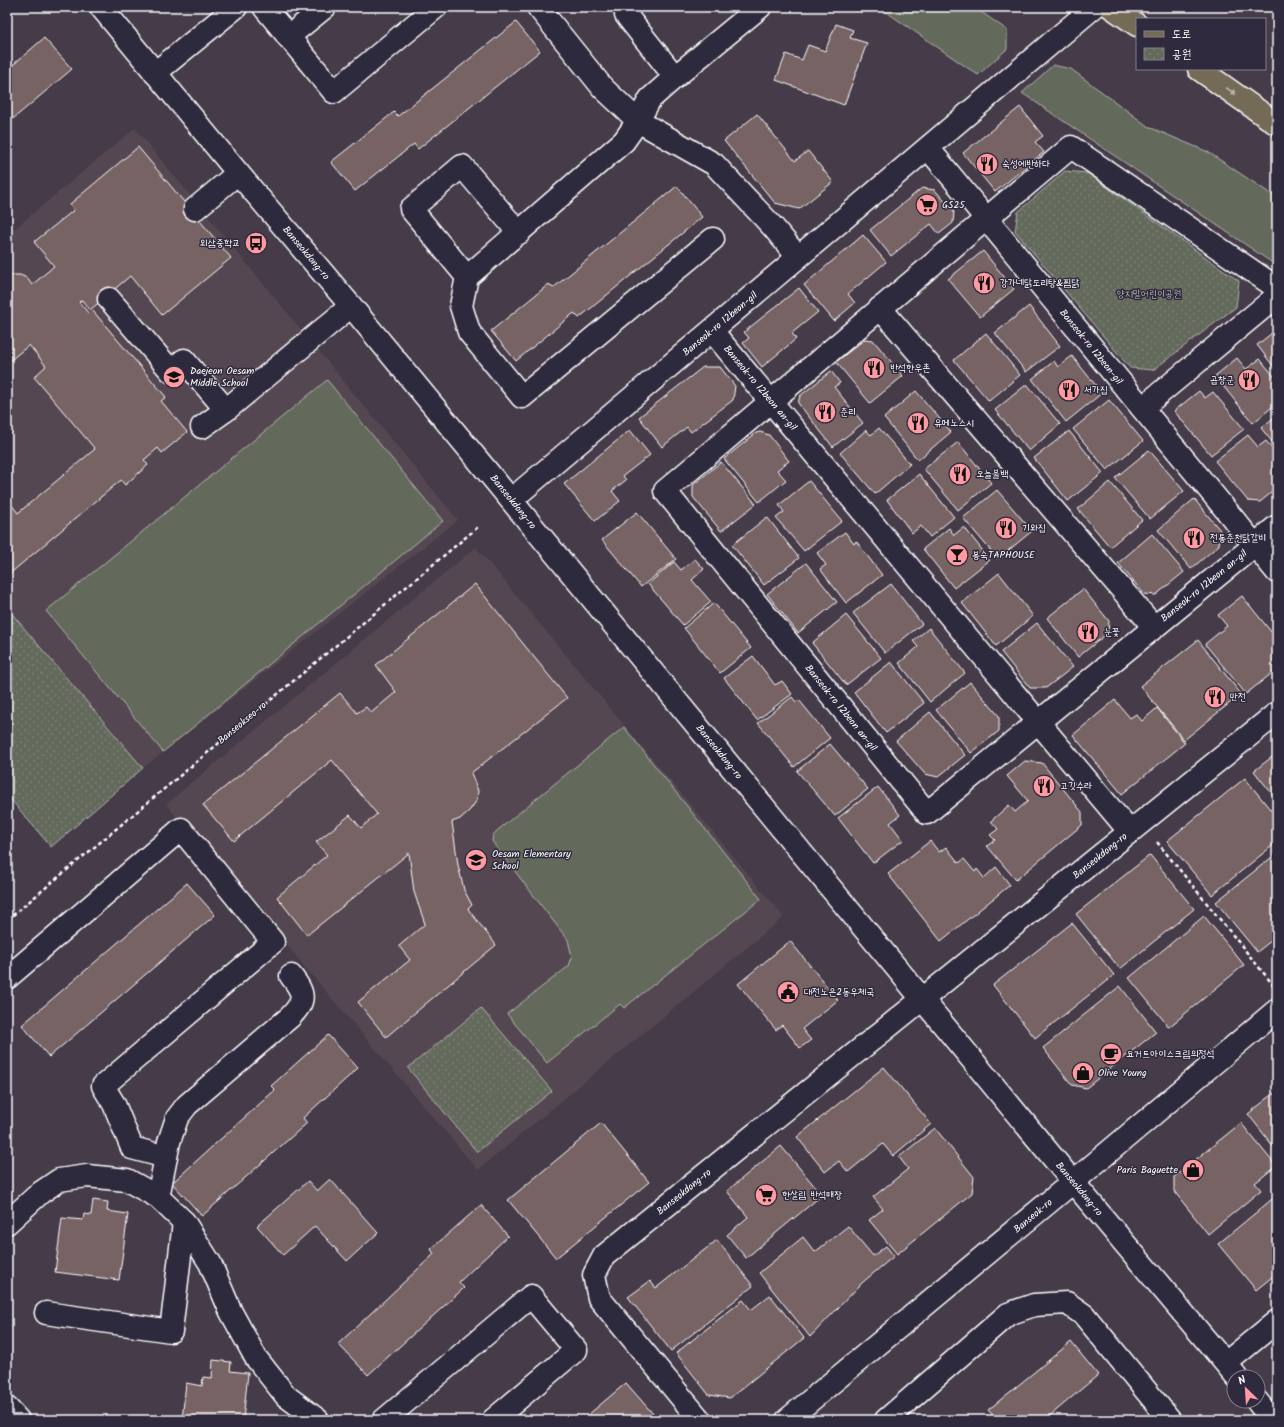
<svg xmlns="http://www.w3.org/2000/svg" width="1284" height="1427" font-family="Kalam,'Poor Story',sans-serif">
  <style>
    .built { fill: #544751 }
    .grass { fill: #636a5c; stroke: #b1b4ae }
    .park { fill: url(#park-dots); stroke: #b1b4ae }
    .building { fill: #776364; stroke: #fff }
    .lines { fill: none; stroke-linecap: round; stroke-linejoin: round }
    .minor-casing { stroke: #fff; stroke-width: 25 }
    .major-casing { stroke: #fff; stroke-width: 25 }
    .path { stroke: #fff; stroke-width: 2.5; stroke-dasharray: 4 3; stroke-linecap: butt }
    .minor { stroke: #2f2a3d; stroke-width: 22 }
    .major { stroke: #746b55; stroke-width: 22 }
    .oneway { fill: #c0bcb2 }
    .labels { text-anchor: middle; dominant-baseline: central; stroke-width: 3; stroke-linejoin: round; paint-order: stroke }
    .poi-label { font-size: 10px; fill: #fff; stroke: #2f2a3d; text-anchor: start }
    .street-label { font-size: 10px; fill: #fff; stroke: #2f2a3d }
    .park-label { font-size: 10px; fill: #b1b4ae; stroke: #2f2a3d }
  </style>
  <defs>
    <pattern id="park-dots" width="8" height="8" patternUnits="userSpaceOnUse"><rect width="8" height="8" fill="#636a5c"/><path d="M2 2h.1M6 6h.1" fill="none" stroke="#7a8074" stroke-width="1.8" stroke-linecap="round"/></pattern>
  </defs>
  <rect width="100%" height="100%" fill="#453b49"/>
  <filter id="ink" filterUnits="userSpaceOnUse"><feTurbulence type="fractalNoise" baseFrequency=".025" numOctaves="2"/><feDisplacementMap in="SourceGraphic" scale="8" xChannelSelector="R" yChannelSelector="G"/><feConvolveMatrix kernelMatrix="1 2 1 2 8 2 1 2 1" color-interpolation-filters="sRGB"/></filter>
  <g filter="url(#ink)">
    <g class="built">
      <polygon points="135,128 458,520 143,768 7,608 7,235"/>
      <polygon points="476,547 784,917 478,1170 166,804"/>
    </g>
    <g class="grass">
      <polygon points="879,7 974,7 1007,30 1007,49 978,75"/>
      <polygon points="1053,65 1071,69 1149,127 1208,152 1277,198 1277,266 1022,93"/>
      <polygon points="327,380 443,521 163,752 46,611"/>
      <polygon points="624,727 761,899 624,1008 620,1004 547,1063 507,1014 569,966 572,957 568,940 496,847 492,841 493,835 498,830"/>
    </g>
    <g class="park">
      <polygon points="1065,171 1087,173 1239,281 1236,307 1153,370 1130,368 1015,231 1018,212"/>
      <polygon points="7,608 143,768 51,847 7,795"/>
      <polygon points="481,1008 552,1091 477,1152 408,1068"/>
    </g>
    <g class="building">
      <polygon points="516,22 540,51 418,149 414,144 355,191 331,162 394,112 398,116"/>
      <polygon points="836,24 853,30 850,38 867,43 844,105 776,80 786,54 802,60 808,45 825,51"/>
      <polygon points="44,38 72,69 7,124 7,70"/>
      <polygon points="1020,107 1043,136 1035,142 1044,152 995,192 963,153"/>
      <polygon points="757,114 795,161 808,151 833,182 799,209 775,203 724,141"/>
      <polygon points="138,147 231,258 162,315 130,276 90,310 82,300 79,302 89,314 93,311 166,397 161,401 187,432 162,453 158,448 144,460 148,465 125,485 121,480 7,576 7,499 18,513 95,449 34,377 46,366 29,345 7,363 7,277 12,275 20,275 27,278 32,285 54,266 34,242 74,210 70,204"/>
      <polygon points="677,186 702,217 579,318 574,313 516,361 491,331 549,284 553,288"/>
      <polygon points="922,188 935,190 954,212 953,223 939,234 931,224 891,256 870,230"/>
      <polygon points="863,235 886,262 848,294 855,303 834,321 804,285"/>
      <polygon points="983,251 1014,289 980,317 948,279"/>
      <polygon points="799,288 818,312 792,333 796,339 762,367 743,343 749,338 744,332"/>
      <polygon points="1029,306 1060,346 1026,372 995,333"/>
      <polygon points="1277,329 1277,371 1257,345"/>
      <polygon points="986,333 1020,375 989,401 954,360"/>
      <polygon points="865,339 873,340 903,376 870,403 836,362"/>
      <polygon points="1072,356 1102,393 1066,422 1032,379 1054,361 1058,367"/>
      <polygon points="1237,358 1246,369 1260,359 1277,380 1277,403 1253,423 1215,376"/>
      <polygon points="703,367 720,367 735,386 733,400 691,432 687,427 662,447 639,417"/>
      <polygon points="831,371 840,383 834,387 863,423 833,447 798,403 800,396"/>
      <polygon points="1027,384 1060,424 1029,451 995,410"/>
      <polygon points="916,391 951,432 918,460 884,418"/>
      <polygon points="1199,391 1205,398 1213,392 1244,429 1211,455 1174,411"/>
      <polygon points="1109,400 1143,441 1107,470 1073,429"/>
      <polygon points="1277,415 1277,448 1261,428"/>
      <polygon points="879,428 910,464 875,494 840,453 866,430 871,435"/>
      <polygon points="630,430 650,455 623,476 626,480 612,491 620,501 595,521 564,484"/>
      <polygon points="1069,431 1103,473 1068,501 1034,458"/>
      <polygon points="760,432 769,435 789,461 777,470 786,480 759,502 724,459 756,433"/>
      <polygon points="1248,435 1258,447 1266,441 1277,455 1277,463 1272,467 1277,473 1277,488 1260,502 1248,501 1215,461"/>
      <polygon points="958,442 991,483 958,510 924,469"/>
      <polygon points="1149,450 1184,491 1150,519 1115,478"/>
      <polygon points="721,462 756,504 721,531 693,497 693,485"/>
      <polygon points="919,474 954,517 930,537 921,526 912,533 887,500"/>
      <polygon points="809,481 842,521 804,551 776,518 784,512 779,505"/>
      <polygon points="1110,482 1142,520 1110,547 1078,509"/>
      <polygon points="997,490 1032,531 998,559 963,518"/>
      <polygon points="1194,499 1220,530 1219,545 1191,569 1158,530"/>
      <polygon points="637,512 676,559 641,587 602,540"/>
      <polygon points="767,517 799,558 764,585 732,545"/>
      <polygon points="964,527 990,560 954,588 923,549 949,528 954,535"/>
      <polygon points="845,532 854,544 856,541 882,575 846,603 820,569 826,565 817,553"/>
      <polygon points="1152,534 1184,572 1156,595 1144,594 1118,563"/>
      <polygon points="695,559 704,569 692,580 711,602 683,625 648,584 674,562 681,570"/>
      <polygon points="806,563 837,602 798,633 767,594"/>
      <polygon points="999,573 1033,616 996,646 962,603"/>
      <polygon points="475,584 567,698 471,773 478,791 477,800 470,810 460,819 452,822 458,865 464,890 472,905 468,909 496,945 386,1037 358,1002 410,960 399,946 425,924 414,892 409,853 307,935 277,897 327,855 316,842 350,815 361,828 377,814 332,760 234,841 203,805 340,693 357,713 366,707 371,713 396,692 376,665"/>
      <polygon points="891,584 922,624 885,653 853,613"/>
      <polygon points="1083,589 1109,621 1108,633 1078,657 1047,618"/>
      <polygon points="1242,596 1277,639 1277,669 1246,694 1205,644 1227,626 1218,615"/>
      <polygon points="714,603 751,648 720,673 684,628"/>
      <polygon points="846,615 881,658 846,685 812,643"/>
      <polygon points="1037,623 1073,667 1046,688 1030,688 1001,652"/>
      <polygon points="929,628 965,673 930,702 899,663 918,647 913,641"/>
      <polygon points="1198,640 1241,694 1184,740 1140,686"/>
      <polygon points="753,656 775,685 782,681 792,694 757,720 724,678"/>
      <polygon points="891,662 924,703 886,733 854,692"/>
      <polygon points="970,682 999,716 999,731 971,753 936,710"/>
      <polygon points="792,697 796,702 799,700 830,738 794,767 758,723"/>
      <polygon points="1115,700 1130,718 1136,714 1142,721 1157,708 1185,743 1122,794 1073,735"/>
      <polygon points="930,712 965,755 938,777 925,774 896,741"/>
      <polygon points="830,744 868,789 835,816 797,771"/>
      <polygon points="1277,753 1277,800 1254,771"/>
      <polygon points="1025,761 1042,763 1082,812 1082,825 1016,880 987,846 995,840 990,835 998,829 991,821 1009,805 1015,812 1028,801 1007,776"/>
      <polygon points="1245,778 1277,818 1277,842 1212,895 1167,841"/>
      <polygon points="878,787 900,815 890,823 903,840 873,863 838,818"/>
      <polygon points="930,841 939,852 946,847 959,863 964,859 975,872 977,869 984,878 996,867 1010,885 941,941 888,874"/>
      <polygon points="1277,853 1277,936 1257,952 1216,902"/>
      <polygon points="1150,855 1194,909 1120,969 1076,914"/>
      <polygon points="187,883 215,915 49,1057 22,1025"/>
      <polygon points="1204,916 1244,965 1169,1027 1129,978"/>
      <polygon points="1072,923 1114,975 1035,1038 993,985"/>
      <polygon points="790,941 838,1000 802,1029 811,1040 800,1048 782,1025 776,1030 738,984"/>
      <polygon points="1120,986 1156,1032 1086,1088 1072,1085 1043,1048"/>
      <polygon points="328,1035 358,1068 303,1118 307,1123 202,1216 172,1183 275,1090 271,1086"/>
      <polygon points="884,1067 931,1124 893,1156 883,1144 848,1172 839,1161 825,1172 797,1137"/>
      <polygon points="1277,1091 1277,1151 1248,1114"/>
      <polygon points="601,1123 649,1182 556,1258 508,1200"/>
      <polygon points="1241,1123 1276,1166 1255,1183 1261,1190 1208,1234 1174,1191 1174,1177"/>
      <polygon points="935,1128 974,1177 972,1193 897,1254 869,1220 883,1209 873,1197 908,1169 899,1157"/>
      <polygon points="781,1146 822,1195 746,1258 727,1235 748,1217 727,1191"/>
      <polygon points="330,1179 378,1233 347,1261 315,1226 283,1255 257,1226 308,1181 317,1191"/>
      <polygon points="1277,1195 1277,1273 1256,1290 1218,1244"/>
      <polygon points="93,1200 108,1202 107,1211 128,1214 119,1280 55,1272 62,1218 83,1220 84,1214 91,1215"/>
      <polygon points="481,1205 508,1236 459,1282 464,1288 368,1375 338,1344 434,1254 431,1249"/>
      <polygon points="848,1226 873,1256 886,1246 894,1256 863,1282 810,1337 759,1273 803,1237 815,1252"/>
      <polygon points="717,1240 753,1286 671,1351 628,1297 650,1281 656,1288"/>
      <polygon points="770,1295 804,1338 730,1398 709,1395 676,1353 743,1300 751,1310"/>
      <polygon points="1071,1342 1098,1375 1045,1420 995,1420 997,1419 988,1410"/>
      <polygon points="213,1360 231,1362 230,1371 248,1373 243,1420 182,1420 186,1383 202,1386 203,1377 212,1378"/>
      <polygon points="626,1383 654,1415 648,1420 582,1420"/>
    </g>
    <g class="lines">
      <g class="minor-casing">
        <g id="minor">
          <polyline points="101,7 238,173 351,306 1073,1182 1237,1377"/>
          <polyline points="264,7 334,92 436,7"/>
          <polyline points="538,7 603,88 638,121 714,164 773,227 798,257"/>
          <polyline points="626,15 675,77"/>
          <polyline points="288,37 325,7"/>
          <polyline points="155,73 236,7"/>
          <polyline points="928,148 1277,572"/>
          <polyline points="195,209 238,173"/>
          <polyline points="713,239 522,397 469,332 461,306 467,277 624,141 638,121 650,99 675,77 760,7"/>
          <polyline points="467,277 411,209 462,166 519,233"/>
          <polyline points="1277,288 1071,147 665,491 927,813 1255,545 1277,526"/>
          <polyline points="109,299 171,371 184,360 226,410"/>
          <polyline points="880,308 1154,627"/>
          <polyline points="712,331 1130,832"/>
          <polyline points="1142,408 1277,296"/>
          <polyline points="202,427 226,410 351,306"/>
          <polyline points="511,500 1094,7"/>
          <polyline points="7,978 181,829 273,942 103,1086 114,1104 132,1148 166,1157"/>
          <path d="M158,1197L169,1142L177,1118L187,1105L290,1017C306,1000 305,994 291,976"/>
          <polyline points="7,1223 40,1193 59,1180 87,1176 127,1180 158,1197 184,1222 210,1263 231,1312 256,1358 286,1396 318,1420"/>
          <polyline points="46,1313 171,1331 184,1222"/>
          <polyline points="1226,1363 1277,1321"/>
          <polyline points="1257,1401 1272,1420"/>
          <polyline points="7,1408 18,1420"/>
          <polyline points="384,1420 531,1296 576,1350 493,1420"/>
          <polyline points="700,1420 599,1298 594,1275 604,1256 1277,713"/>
          <polyline points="787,1420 1073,1182 1277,1010"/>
          <polyline points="886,1420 1008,1314 1034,1305 1067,1303 1084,1315 1170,1420"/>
        </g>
      </g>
      <g class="major-casing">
        <g id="major">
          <polyline points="1111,7 1137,25"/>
          <polyline points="1199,69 1277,124"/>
        </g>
      </g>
      <g class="path">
        <polyline points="1157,842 1275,987"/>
        <polyline points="7,920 478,527"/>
      </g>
      <use href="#minor" class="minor"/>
      <use href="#major" class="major"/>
    </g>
    <defs><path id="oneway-solid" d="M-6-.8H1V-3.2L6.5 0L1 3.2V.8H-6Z"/></defs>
    <use class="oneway" href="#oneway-solid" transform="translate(1231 91) rotate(35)"/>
  </g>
  <defs>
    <g id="restaurant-disc" transform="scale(1.15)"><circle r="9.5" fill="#ff9aa2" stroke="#2f2a3d"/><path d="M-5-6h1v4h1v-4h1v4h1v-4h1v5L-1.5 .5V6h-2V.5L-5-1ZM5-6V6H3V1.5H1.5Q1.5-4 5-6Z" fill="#111"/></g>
    <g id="supermarket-disc" transform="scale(1.15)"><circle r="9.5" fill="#ff9aa2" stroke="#2f2a3d"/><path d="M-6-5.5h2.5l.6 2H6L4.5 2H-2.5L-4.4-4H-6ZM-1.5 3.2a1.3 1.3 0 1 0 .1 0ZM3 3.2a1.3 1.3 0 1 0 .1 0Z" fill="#111"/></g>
    <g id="bus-disc" transform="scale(1.15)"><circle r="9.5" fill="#ff9aa2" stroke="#2f2a3d"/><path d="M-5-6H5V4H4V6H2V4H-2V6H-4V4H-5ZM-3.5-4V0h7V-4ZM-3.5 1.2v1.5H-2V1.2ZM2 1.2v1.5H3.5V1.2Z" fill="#111"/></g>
    <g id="school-disc" transform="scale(1.15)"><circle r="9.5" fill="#ff9aa2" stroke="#2f2a3d"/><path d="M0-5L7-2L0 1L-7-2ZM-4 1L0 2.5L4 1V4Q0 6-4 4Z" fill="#111"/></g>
    <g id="bar-disc" transform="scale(1.15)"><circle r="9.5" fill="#ff9aa2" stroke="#2f2a3d"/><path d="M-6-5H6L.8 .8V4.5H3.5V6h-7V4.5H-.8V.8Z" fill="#111"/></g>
    <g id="civic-disc" transform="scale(1.15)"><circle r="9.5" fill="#ff9aa2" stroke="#2f2a3d"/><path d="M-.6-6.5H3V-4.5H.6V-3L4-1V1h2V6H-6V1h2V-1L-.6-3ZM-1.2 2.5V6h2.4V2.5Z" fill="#111"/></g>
    <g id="cafe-disc" transform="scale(1.15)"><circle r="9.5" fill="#ff9aa2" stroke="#2f2a3d"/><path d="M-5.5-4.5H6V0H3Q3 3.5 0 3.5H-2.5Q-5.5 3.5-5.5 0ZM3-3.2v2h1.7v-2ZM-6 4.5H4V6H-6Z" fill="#111"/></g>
    <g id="shop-disc" transform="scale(1.15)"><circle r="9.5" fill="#ff9aa2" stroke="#2f2a3d"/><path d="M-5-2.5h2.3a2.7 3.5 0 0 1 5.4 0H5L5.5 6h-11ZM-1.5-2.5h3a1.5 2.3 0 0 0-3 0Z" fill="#111"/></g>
  </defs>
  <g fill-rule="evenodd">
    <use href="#restaurant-disc" x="987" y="164"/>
    <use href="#supermarket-disc" x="927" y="205"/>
    <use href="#bus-disc" x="256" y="243"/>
    <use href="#restaurant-disc" x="984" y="283"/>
    <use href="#restaurant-disc" x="874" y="368"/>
    <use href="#school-disc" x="174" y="377"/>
    <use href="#restaurant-disc" x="1249" y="380"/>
    <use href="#restaurant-disc" x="1069" y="390"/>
    <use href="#restaurant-disc" x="825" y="412"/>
    <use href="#restaurant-disc" x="918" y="423"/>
    <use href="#restaurant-disc" x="960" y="474"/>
    <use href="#restaurant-disc" x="1006" y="528"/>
    <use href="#restaurant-disc" x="1194" y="538"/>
    <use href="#bar-disc" x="957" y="555"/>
    <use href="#restaurant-disc" x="1088" y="632"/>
    <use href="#restaurant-disc" x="1215" y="697"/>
    <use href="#restaurant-disc" x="1044" y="786"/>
    <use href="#school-disc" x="476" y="860"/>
    <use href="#civic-disc" x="788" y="992"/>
    <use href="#cafe-disc" x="1111" y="1054"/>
    <use href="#shop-disc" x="1083" y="1073"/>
    <use href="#shop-disc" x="1193" y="1170"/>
    <use href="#supermarket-disc" x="766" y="1195"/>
  </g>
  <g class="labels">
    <g class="poi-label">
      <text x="1002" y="164">숙성에반하다</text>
      <text x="942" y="205">GS25</text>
      <text x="240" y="243" text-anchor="end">외삼중학교</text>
      <text x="1000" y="283">강가네닭도리탕&amp;찜닭</text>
      <text x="890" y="368">반석한우촌</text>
      <text x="190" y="371">Daejeon Oesam<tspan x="190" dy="12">Middle School</tspan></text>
      <text x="1234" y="380" text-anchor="end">곱창군</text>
      <text x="1084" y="390">서가집</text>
      <text x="840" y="412">춘리</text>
      <text x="934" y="423">유메노스시</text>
      <text x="976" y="474">오늘불백</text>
      <text x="1022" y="528">기와집</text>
      <text x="1210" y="538">전통춘천닭갈비</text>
      <text x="972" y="555">봉숙TAPHOUSE</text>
      <text x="1104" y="632">눈꽃</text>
      <text x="1230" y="697">만전</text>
      <text x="1060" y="786">고깃수라</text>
      <text x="492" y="854">Oesam Elementary<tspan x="492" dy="12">School</tspan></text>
      <text x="804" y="992">대전노은2동우체국</text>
      <text x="1126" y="1054">요거트아이스크림의정석</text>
      <text x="1098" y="1073">Olive Young</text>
      <text x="1178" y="1170" text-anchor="end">Paris Baguette</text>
      <text x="782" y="1195">한살림 반석매장</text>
    </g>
    <g class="street-label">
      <text transform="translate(306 253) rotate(50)">Banseokdong-ro</text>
      <text transform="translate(720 324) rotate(-40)">Banseok-ro 12beon-gil</text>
      <text transform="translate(1091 347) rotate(51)">Banseok-ro 12beon-gil</text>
      <text transform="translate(760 388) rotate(50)">Banseok-ro 12beon an-gil</text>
      <text transform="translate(513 502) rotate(51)">Banseokdong-ro</text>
      <text transform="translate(1204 586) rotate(-39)">Banseok-ro 12beon an-gil</text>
      <text transform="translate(841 708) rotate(51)">Banseok-ro 12beon an-gil</text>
      <text transform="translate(242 723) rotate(-40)">Banseokseo-ro</text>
      <text transform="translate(719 752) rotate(51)">Banseokdong-ro</text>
      <text transform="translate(1100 856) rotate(-39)">Banseokdong-ro</text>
      <text transform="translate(1079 1189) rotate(50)">Banseokdong-ro</text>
      <text transform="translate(684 1192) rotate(-39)">Banseokdong-ro</text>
      <text transform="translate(1033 1216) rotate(-40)">Banseok-ro</text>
    </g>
    <g class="park-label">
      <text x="1149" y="294">양지말어린이공원</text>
    </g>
  </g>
  <rect width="1284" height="1427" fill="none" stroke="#2f2a3d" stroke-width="24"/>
  <rect x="12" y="12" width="1260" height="1403" fill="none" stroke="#fff" stroke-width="1.5" filter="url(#ink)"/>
  <rect x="1136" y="18" width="130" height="52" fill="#2f2a3d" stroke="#827f8b"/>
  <rect x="1144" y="31" width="20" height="6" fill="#746b55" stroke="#827f8b"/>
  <text x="1172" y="38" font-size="12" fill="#ffffff">도로</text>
  <rect x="1144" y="48" width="20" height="12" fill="url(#park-dots)" stroke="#827f8b"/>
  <text x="1172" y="58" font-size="12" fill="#ffffff">공원</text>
  <g transform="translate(1246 1389) rotate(335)"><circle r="19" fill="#2f2a3d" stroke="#827f8b"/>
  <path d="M0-3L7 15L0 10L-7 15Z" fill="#ff9aa2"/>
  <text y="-6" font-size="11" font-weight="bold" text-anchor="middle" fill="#ffffff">N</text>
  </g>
</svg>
